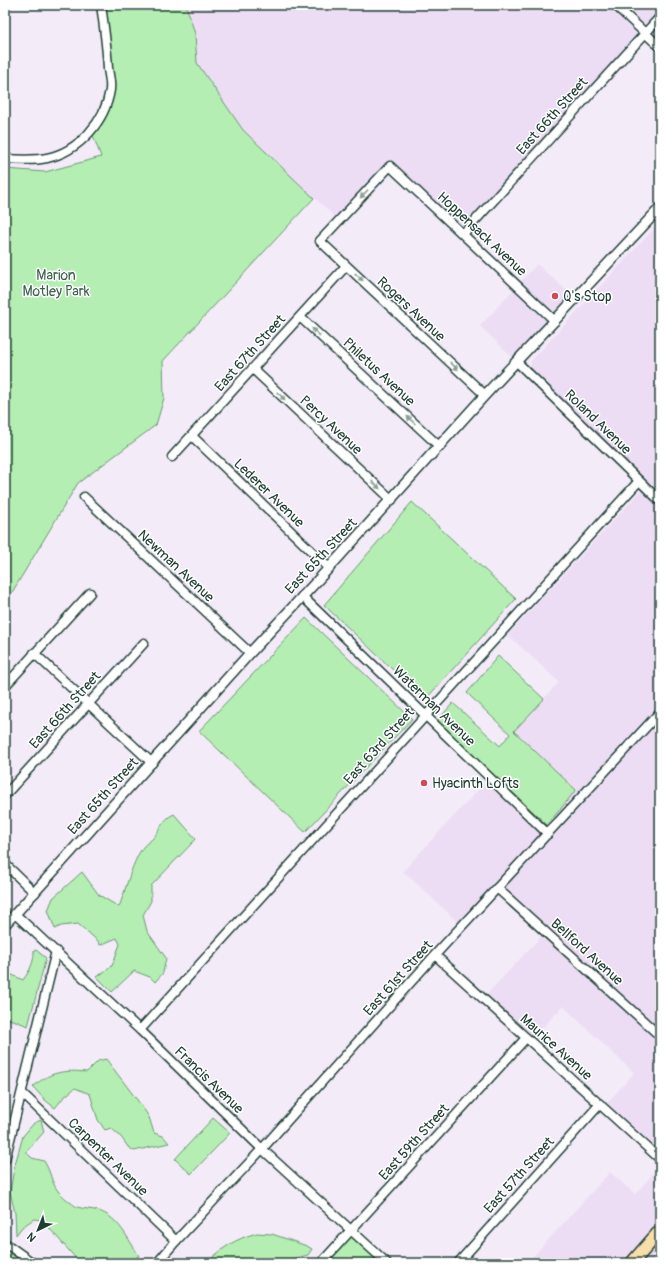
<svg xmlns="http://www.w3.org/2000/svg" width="665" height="1268" font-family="Pangolin,sans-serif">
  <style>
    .built { fill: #ecddf4 }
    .green { fill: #b4eeb2; stroke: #6a9673 }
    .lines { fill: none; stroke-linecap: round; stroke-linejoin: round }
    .minor-casing { stroke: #1f3d34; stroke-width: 11 }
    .tertiary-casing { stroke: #1f3d34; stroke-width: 12 }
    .primary-casing { stroke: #1f3d34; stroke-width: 15 }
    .minor { stroke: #fff; stroke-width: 8 }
    .tertiary { stroke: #fff; stroke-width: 9 }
    .primary { stroke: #f8deab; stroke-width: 12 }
    .oneway { fill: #8f9e9a }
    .poi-dot { fill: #d1495b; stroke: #fff; stroke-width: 1.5 }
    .labels { text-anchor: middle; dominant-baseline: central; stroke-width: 3; stroke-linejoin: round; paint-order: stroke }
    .street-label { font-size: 14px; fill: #1f3d34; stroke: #fff }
    .park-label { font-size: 14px; fill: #3d604d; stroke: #fff }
    .poi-label { font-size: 14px; fill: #1f3d34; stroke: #fff; text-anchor: start }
  </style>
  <rect width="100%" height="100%" fill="#f4ebf9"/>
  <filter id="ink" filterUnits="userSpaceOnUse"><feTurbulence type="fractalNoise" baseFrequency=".025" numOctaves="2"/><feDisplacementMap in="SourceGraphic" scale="8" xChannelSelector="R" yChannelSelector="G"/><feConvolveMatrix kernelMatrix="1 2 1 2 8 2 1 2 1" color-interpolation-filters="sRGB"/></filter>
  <g filter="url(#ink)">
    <g class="built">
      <polygon points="186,5 660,5 660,47 645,34 463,234 390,166 339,221 243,130 197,63 195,34"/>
      <polygon points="660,222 660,1151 607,1103 634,1073 563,1006 534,1037 487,994 549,928 498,881 459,923 403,871 492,775 482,765 559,682 508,635 648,483 533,372 531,366 531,361"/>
      <polygon points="537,264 576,299 517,362 480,326"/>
      <polygon points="660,1166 660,1263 527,1263 610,1172 635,1194"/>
    </g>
    <g class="green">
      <polygon points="101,5 186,5 195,34 197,63 243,130 314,198 163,361 164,398 156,425 78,483 5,604 5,169 45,172 101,157 91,130 110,89"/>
      <polygon points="412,502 516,599 425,700 324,605"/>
      <polygon points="306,618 412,719 305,832 199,731"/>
      <polygon points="498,656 544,699 514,731 576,790 547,825 437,721 453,703 500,746 510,734 467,693"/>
      <path d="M174,814L196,839L151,886V901L143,915L147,931L166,958L163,973L155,982L150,977L134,971L112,992L97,977L112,966L120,944L117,938L100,945L98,941L78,924L61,926L55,929L48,910L53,898L82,872L99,895L119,907C126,889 132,862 143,847C146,843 151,841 154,837C161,828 163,819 174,814Z"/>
      <path d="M36,950L46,958L28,1026L13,1020L5,1019V969L8,973L23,980C30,970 34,963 34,951Z"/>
      <path d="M106,1059L141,1105L149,1117L154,1133L163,1136L169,1143L134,1151L128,1147L121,1137L111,1128L105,1130L98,1120L90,1094L75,1088L63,1098L55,1108L45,1100L33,1087C50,1071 65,1070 87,1072L98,1061Z"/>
      <polygon points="213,1118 230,1133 191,1174 175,1159"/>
      <path d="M41,1120L44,1132L26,1152L32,1158L44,1161C51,1172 51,1182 58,1191C62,1196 72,1204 77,1207C84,1209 92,1209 99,1211C119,1218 128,1239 139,1256L129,1261V1263H80L42,1220L34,1219L22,1227L16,1235L15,1213L10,1192L14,1168L23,1136L34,1123Z"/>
      <polygon points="351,1230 387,1263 321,1263"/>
      <path d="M257,1233L272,1234L307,1246L312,1249L308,1255L277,1263H207C223,1247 235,1239 257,1233Z"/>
      <polygon points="5,1243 33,1263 8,1263 5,1261"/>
    </g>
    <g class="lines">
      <g class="minor-casing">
        <g id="minor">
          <polyline points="615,5 660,47"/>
          <path d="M5,159C19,160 33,161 47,158C79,151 105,122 110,90C111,83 109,75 108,69C107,47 104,26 101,5"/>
          <polyline points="463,234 660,17"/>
          <polyline points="300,317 440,447"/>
          <polyline points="517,362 660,501"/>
          <polyline points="253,369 392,500"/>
          <polyline points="485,395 320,241 390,166 555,321"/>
          <polyline points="192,436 329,568"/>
          <polyline points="172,457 346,266"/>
          <polyline points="84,497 250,653"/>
          <polyline points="302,596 548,834"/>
          <polyline points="34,653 152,763"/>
          <polyline points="5,686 90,593"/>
          <polyline points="5,795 144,643"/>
          <polyline points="5,864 35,893"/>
          <polyline points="497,888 660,1036"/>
          <polyline points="5,925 15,914 140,1030 262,1149 387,1263"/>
          <polyline points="435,955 660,1159"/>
          <polyline points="140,1030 639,481"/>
          <polyline points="22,1093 176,1241"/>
          <polyline points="5,1160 56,951"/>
          <polyline points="5,1243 33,1263"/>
          <polyline points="157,1263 176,1241 262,1149 435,955 660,712"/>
          <polyline points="321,1263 526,1038"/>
          <polyline points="458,1263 600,1104"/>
        </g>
      </g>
      <g class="tertiary-casing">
        <polyline id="tertiary" points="15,914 250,653 329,568 485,395 660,208"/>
      </g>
      <g class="primary-casing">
        <polyline id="primary" points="632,1263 660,1231"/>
      </g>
      <use href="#minor" class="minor"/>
      <use href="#tertiary" class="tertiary"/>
      <use href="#primary" class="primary"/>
    </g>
    <defs><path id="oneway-solid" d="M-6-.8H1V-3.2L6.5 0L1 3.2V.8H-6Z"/></defs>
    <g class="oneway">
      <use href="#oneway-solid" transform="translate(364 194) rotate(133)"/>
      <use href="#oneway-solid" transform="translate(359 277) rotate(43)"/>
      <use href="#oneway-solid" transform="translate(316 332) rotate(-137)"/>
      <use href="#oneway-solid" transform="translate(454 366) rotate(43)"/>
      <use href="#oneway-solid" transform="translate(281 396) rotate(43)"/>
      <use href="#oneway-solid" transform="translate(411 420) rotate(-137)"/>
      <use href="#oneway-solid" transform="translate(376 485) rotate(43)"/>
    </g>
  </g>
  <g class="poi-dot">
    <circle cx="555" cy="296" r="4"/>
    <circle cx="424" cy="783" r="4"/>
  </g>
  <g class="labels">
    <g class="street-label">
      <text transform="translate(552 116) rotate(-48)">East 66th Street</text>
      <text transform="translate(482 234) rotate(43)">Hoppensack Avenue</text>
      <text transform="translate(411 309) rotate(43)">Rogers Avenue</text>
      <text transform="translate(250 353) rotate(-48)">East 67th Street</text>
      <text transform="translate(379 372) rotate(43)">Philetus Avenue</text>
      <text transform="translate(598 422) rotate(44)">Roland Avenue</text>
      <text transform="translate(331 425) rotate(43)">Percy Avenue</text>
      <text transform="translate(269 493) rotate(44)">Lederer Avenue</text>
      <text transform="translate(321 556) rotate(-47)">East 65th Street</text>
      <text transform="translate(176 566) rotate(43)">Newman Avenue</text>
      <text transform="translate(434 706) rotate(44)">Waterman Avenue</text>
      <text transform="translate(65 710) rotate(-48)">East 66th Street</text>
      <text transform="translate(379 746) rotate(-48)">East 63rd Street</text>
      <text transform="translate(103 796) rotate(-48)">East 65th Street</text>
      <text transform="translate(587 952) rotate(42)">Bellford Avenue</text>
      <text transform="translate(398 978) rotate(-48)">East 61st Street</text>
      <text transform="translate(556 1047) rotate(42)">Maurice Avenue</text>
      <text transform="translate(209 1080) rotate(44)">Francis Avenue</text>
      <text transform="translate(414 1142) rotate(-48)">East 59th Street</text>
      <text transform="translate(108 1157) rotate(44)">Carpenter Avenue</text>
      <text transform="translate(519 1175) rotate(-48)">East 57th Street</text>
    </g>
    <g class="park-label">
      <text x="56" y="275">Marion<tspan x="56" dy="16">Motley Park</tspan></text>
    </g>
    <g class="poi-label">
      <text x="563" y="296">Q's Stop</text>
      <text x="432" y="783">Hyacinth Lofts</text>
    </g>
  </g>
  <rect width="665" height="1268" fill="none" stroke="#fff" stroke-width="20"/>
  <rect x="10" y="10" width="645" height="1248" fill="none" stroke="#1f3d34" stroke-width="1.5" filter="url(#ink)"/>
  <g transform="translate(38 1230) rotate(223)" stroke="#ffffff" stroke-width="3" paint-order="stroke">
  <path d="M0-3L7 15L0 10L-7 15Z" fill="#1f3d34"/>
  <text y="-6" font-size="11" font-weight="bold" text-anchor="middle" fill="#1f3d34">N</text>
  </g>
</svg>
